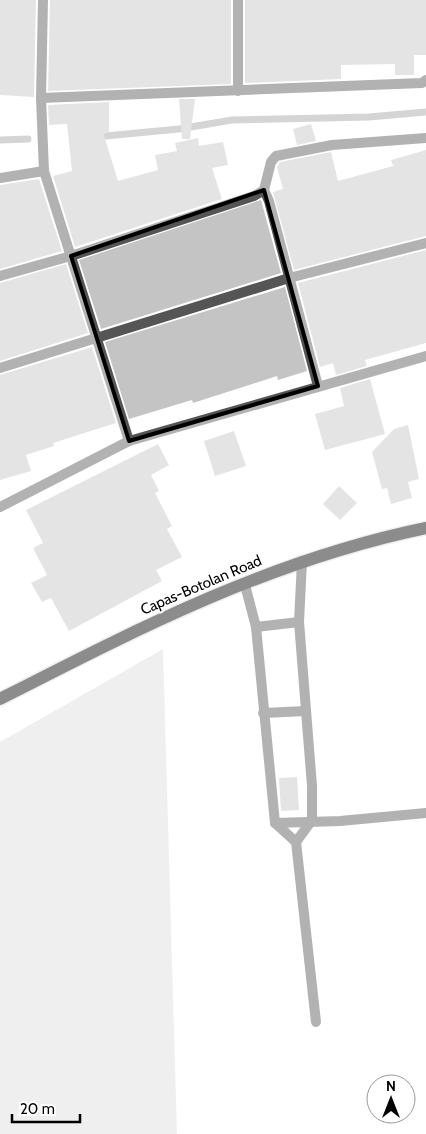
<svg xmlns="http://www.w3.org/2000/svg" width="426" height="1134" font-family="Cabin,sans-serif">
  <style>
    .green { fill: #dcdcdc }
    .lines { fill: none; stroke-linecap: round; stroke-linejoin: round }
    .stream { stroke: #a3a3a3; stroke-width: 7 }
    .building { fill: #c4c4c4 }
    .primary-casing { stroke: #dbdbdb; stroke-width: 15 }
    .lane { stroke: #555; stroke-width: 10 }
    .street { stroke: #555; stroke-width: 10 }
    .primary { stroke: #000; stroke-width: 12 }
    .marked { fill: none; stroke: #000; stroke-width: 4; stroke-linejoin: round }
    .labels { text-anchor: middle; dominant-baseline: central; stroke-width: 4; stroke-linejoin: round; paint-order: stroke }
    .street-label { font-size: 15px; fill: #000; stroke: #fff }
  </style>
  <rect width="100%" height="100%" fill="#fff"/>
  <polygon class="green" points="163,649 177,1134 0,1134 0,742"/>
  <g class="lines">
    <g class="stream">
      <polyline points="95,137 179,129 232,120 369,117 426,112"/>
      <polyline points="0,140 28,139"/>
    </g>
  </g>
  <g class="building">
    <polygon points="0,0 36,0 34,97 0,95"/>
    <polygon points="50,0 231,0 231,84 48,91"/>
    <polygon points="245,0 426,0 426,55 414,55 414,75 395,75 395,64 341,65 341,79 245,83"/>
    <polygon points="179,99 195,99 190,139 182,139"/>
    <polygon points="109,102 109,132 103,132 118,181 158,170 155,155 177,151 175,143 198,138 199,146 223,142 228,165 212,168 222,199 75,247 53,176 72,171 67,124 49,125 48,105"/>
    <polygon points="311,124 316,141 297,145 293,129"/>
    <polygon points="426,150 426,236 294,270 273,192 283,189 277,167 280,162 331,152 338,181 393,166 391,160"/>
    <polygon points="39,179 62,251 0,269 0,185"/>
    <polygon points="261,200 281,273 101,329 79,260"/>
    <polygon points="426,250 426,343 365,360 367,366 336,375 333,363 320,367 298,283"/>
    <polygon points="66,264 88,333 0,361 0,283"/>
    <polygon points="285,287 307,371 278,380 277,376 193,403 192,400 129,419 105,342"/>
    <polygon points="92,347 116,423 53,443 54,446 26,455 31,471 0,480 0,375"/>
    <polygon points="370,379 385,434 325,450 315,414 344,406 340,388"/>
    <polygon points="408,425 419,479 408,482 412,498 391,504 387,488 382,489 372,452 394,429"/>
    <polygon points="234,431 246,466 215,476 204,441"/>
    <polygon points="158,444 169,465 151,475 159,491 155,493 172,526 167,529 182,557 156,570 162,581 69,631 51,598 42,602 31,583 47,575 33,548 43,543 26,510"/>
    <polygon points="339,486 357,503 340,520 323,504"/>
    <polygon points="297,777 299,810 281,811 279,778"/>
  </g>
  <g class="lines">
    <g class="primary-casing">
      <path id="primary" d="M0,699C139,628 271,560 426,528"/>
    </g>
    <g class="lane">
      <polyline points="245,585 256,627 275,823 296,842 316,1022"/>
      <polyline points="256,627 299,622"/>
      <polyline points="263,713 306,711"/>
      <polyline points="275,823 340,821 426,813"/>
      <polyline points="296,842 312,820 312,786 299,622 302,561"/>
    </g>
    <g class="street">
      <polyline points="43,0 41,98 44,171 129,441"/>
      <polyline points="238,91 238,0"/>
      <polyline points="41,98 422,83 426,80"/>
      <polyline points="0,178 44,171"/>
      <polyline points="264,190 269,201 318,386"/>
      <polyline points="0,276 71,256 254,196 264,190 271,162 276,156 332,145 426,138"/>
      <polyline points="0,368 289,278 426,243"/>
      <polyline points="0,507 129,441 426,356"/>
    </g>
    <use href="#primary" class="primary"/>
  </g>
  <path d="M0 0H426V1134H0ZM264,190L318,386L129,441L71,256Z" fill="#fff" fill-opacity=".55" fill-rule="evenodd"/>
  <path class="marked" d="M264,190L318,386L129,441L71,256Z"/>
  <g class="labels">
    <g class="street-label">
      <text transform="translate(201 585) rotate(-23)">Capas-Botolan Road</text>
    </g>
  </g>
  <g transform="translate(391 1099)"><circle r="24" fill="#ffffff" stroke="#999999"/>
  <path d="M0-4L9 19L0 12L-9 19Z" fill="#000000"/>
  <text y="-8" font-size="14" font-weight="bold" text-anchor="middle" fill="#000000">N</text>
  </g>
  <path d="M12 1114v8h68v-8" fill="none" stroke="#000000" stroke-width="2.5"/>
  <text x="20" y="1114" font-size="15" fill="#000000" stroke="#ffffff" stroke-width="4" paint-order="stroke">20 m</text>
</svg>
